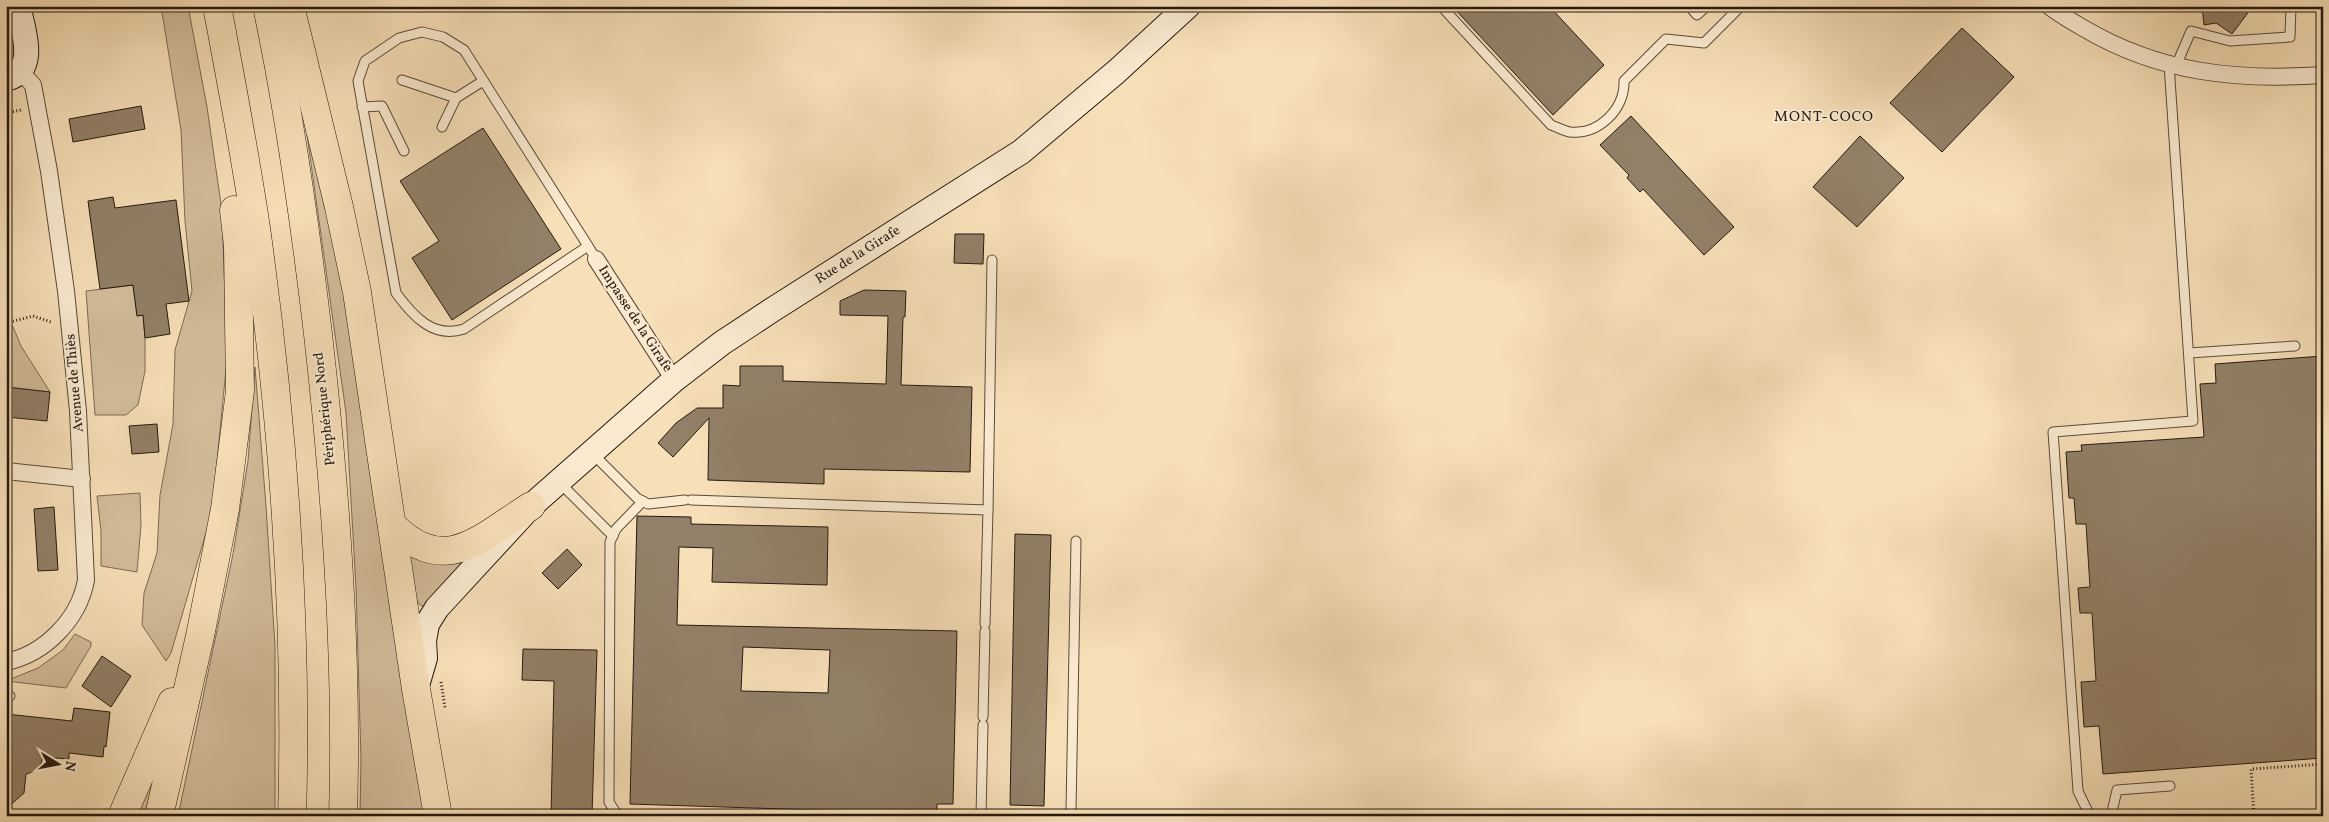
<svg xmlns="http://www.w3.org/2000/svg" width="2329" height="822" font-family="Vollkorn,serif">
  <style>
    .green { fill: #d3bd9b; stroke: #7c6b56 }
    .building { fill: #928068; stroke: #251912; fill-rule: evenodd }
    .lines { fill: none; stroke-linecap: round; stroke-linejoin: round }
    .lane-casing { stroke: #5a4a3b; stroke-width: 11 }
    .street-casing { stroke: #5a4a3b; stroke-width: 18 }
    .secondary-casing { stroke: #251912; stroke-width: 26 }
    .highway-casing { stroke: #251912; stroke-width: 29 }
    .path { stroke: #251912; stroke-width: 3; stroke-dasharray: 1 2.5; stroke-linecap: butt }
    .lane { stroke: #faead0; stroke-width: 9 }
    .street { stroke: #faead0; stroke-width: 16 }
    .secondary { stroke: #faead0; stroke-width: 24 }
    .highway { stroke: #f7dfb7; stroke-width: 28 }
    .labels { text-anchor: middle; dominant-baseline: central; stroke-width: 4; stroke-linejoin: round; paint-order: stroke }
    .street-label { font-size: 14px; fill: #251912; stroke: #faead0 }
    .neighbourhood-label { font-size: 15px; letter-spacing: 1px; fill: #251912; stroke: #faead0 }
  </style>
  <rect width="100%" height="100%" fill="#f7dfb7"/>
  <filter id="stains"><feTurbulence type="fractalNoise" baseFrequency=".004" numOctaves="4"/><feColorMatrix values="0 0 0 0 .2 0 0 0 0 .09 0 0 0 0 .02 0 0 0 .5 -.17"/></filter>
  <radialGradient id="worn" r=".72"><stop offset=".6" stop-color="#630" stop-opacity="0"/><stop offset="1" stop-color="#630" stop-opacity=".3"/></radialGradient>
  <g class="green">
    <polygon points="161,6 188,6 207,107 222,211 227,359 212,512 171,653 166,661 142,625 144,593 157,553 160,495 173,424 175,350 192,291 185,221 181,130"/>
    <polygon points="307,135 312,136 357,358 426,816 360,816 361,759 356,587 346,413"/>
    <polygon points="133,285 137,316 143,315 145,338 145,371 138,405 126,415 95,415 86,291"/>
    <polygon points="6,310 21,346 50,392 6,387"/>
    <polygon points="255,367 266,506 275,646 275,816 178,816 233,554 248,461"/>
    <polygon points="140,493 141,525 137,572 101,566 101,531 97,496"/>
    <polygon points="408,552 474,553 436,596 424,606 420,605 416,599"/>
    <polygon points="75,634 91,642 91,646 66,688 6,681 38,668 63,650"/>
    <polygon points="157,765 146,816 135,816"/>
  </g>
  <g class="building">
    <polygon points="1452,6 1549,6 1604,65 1553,115"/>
    <polygon points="2202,6 2253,6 2232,34 2216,23 2204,25"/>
    <polygon points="1962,28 2014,77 1942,152 1890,103"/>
    <polygon points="141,106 145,129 73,142 69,119"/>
    <polygon points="1631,116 1734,227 1704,255 1643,189 1640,192 1627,178 1629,175 1600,145"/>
    <polygon points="483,128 561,249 452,320 412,258 439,241 400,181"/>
    <polygon points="1860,136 1904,178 1857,227 1813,187"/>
    <polygon points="113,197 115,208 176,200 189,301 166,304 170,334 145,338 143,315 137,316 133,285 100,289 88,201"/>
    <polygon points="955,234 984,234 983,264 954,263"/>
    <polygon points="864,290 906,291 905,317 903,317 901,385 972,387 970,472 824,469 824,484 708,480 709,418 673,457 658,443 676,423 697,408 723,408 723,385 740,386 740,366 783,366 783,381 886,384 888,316 840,315 840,301"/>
    <polygon points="2323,356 2323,758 2103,774 2099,726 2084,727 2081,682 2096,681 2092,613 2080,613 2078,588 2090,587 2086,524 2076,524 2074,498 2069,498 2066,452 2082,451 2081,445 2204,437 2200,384 2216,383 2215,364"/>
    <polygon points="6,387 50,392 47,421 6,417"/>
    <polygon points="157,424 159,452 132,454 129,426"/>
    <polygon points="54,507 58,570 38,571 34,509"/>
    <path d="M637,516L691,517V524L828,527L827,585L712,582L713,548L679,547L677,625L957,631L953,804H937V816L909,815L908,813L630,804ZM743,647L830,650L828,693L741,691Z"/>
    <polygon points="1015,534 1051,535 1044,806 1010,805"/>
    <polygon points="567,549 582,565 558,589 542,573"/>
    <polygon points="523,649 597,650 592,816 551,816 554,681 522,680"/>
    <polygon points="102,656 131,676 111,707 82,686"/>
    <polygon points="74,708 110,712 106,747 104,746 103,757 69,753 69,759 43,757 39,770 26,774 24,793 6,809 6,714 72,721"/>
  </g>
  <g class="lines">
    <g class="lane-casing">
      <g id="lane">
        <polyline points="1097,6 1100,6"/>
        <polyline points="1163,6 1176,17"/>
        <path d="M1441,6L1551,125C1557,127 1564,131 1570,132C1599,135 1625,109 1624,81L1666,39L1704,43L1741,6"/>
        <polyline points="1689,6 1697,15 1707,6"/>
        <polyline points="2176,66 2191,31 2230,41 2290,37 2291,6"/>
        <polyline points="402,80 456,98 442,127"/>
        <polyline points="456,98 483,81"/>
        <polyline points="362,107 382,106 404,151"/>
        <path d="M588,246L464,329C433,339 413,316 396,293L358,81L365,61L399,38L422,32L443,37L464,50L588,246L596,259"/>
        <polyline points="2189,353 2295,346"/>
        <polyline points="592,453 637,498 648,504 685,500"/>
        <polyline points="559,482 613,536"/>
        <polyline points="691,500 988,510 992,260"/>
        <polyline points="985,624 988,510"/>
        <polyline points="6,696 10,696"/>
        <polyline points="983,717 985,631"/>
        <polyline points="618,816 609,802 610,542 616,529 643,501"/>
        <polyline points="981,816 983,725"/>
        <polyline points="1068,816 1071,810 1076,541"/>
        <polyline points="2090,816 2078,791 2053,432 2193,421 2169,64"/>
        <polyline points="2111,816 2117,790 2170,786"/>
      </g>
    </g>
    <g class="street-casing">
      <g id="street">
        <path d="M2049,6C2060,15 2073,22 2085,29C2160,73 2237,81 2323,75"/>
        <polyline points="596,259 674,380"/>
        <polyline points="6,471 82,479"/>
        <path d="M6,662C45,654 79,619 86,580L78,411L66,291L49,171L33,85L21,72"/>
      </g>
    </g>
    <g class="secondary-casing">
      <g id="secondary">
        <path d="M6,79C39,71 23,29 18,6"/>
        <polyline points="418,682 425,658 424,641 427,624 437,608 531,506 674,380 722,343 772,310 1021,152 1116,72 1188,6"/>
      </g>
    </g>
    <g class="highway-casing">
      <g id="highway">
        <path d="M217,6C231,80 245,154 256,228C283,422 298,620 292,816"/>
        <path d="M267,6C290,115 305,224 318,334C336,493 348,655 343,816"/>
        <polyline points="290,6 339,207 357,292 416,689 438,816"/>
        <path d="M392,525C445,578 480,538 531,506"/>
        <polyline points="122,816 172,702"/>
        <polyline points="159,816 200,636 225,509 240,391 238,246 234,210"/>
      </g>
    </g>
    <g class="path">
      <polyline points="6,113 21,110"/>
      <polyline points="6,323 33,316 51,322"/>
      <polyline points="441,682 445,708"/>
      <polyline points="2254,816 2251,769 2323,764"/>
    </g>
    <use href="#lane" class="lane"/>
    <use href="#street" class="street"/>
    <use href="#secondary" class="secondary"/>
    <use href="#highway" class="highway"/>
  </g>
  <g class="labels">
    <g class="street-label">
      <text transform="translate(858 255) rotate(-32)">Rue de la Girafe</text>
      <text transform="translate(635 319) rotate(57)">Impasse de la Girafe</text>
      <text transform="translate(75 383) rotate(-95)">Avenue de Thiès</text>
      <text transform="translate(325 409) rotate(-96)">Périphérique Nord</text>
    </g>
    <g class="neighbourhood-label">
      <text x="1824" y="117">MONT-COCO</text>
    </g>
  </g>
  <rect width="2329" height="822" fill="none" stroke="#f7dfb7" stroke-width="25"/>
  <rect x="8" y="8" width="2314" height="807" fill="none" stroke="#251912" stroke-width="2.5"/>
  <rect x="12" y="12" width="2304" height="797" fill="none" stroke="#251912"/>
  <g transform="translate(58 764) rotate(100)" stroke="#faead0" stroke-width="4" paint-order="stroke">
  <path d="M0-4L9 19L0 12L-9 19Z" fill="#251912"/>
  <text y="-8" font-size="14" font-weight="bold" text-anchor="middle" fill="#251912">N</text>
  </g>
  <rect width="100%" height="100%" filter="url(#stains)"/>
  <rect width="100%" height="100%" fill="url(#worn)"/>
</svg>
